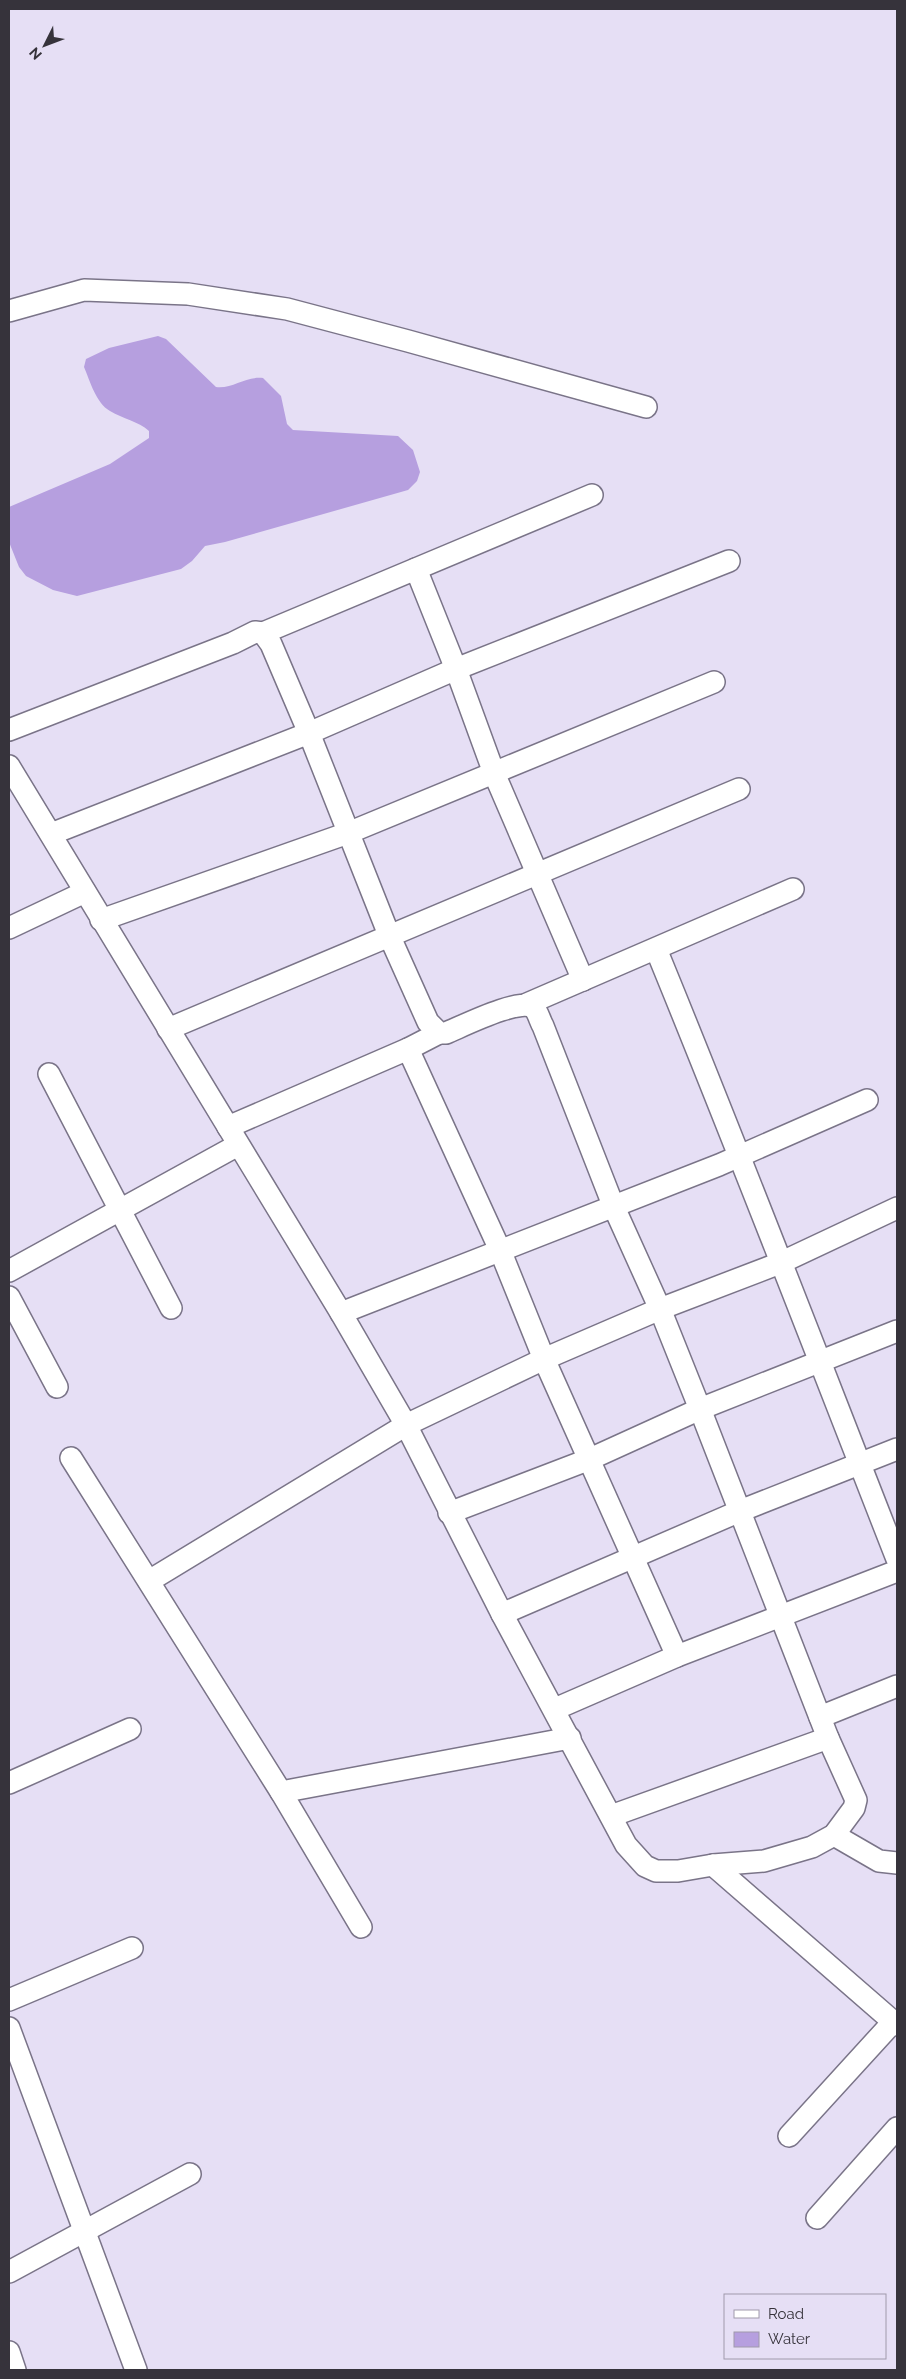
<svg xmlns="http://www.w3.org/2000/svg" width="906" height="2379" font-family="Raleway,sans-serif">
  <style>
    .water { fill: #b69fdf }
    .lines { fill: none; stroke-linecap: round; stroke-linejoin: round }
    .minor-casing { stroke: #7a7488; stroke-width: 24 }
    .minor { stroke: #fff; stroke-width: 21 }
  </style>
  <rect width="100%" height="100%" fill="#e6dff5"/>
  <path class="water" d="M158,336L166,339L216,387C233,389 245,376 263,378L281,396L287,424L293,430L398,436L413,450L420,472L417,481L408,490L225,542L205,546L192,561L181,569L77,596L53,590L26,576L19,567L9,542V507L110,464L149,438V431C138,421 123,419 110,411C96,403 90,381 84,367L86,359L109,348Z"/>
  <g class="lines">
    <g class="minor-casing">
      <g id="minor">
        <polyline points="9,311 84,290 188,294 287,309 408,341 646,407"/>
        <polyline points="416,569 456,669 494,773 583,980"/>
        <polyline points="263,633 592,495"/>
        <path d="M9,730L233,643L255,632L263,633L271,644L309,733L389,935L428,1022L439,1033H446C461,1027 522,996 534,1008C538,1012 540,1021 543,1026L613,1205L660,1309L700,1409L828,1738L856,1800L854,1808L834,1835L812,1847L764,1861L713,1865L678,1871H656L645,1866L626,1845L502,1614L406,1425L341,1313L9,766"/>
        <polyline points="51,834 309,733 456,669 729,561"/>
        <polyline points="101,920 348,833 714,682"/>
        <polyline points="9,928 85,892"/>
        <path d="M656,949C739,1151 817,1355 897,1559"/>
        <polyline points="527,1004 793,889"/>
        <polyline points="168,1029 739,789"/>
        <polyline points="408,1049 500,1250 544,1359 677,1656"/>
        <polyline points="49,1074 171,1308"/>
        <polyline points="228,1127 408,1049 439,1033"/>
        <polyline points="9,1271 238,1145"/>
        <polyline points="9,1297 57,1387"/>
        <polyline points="341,1313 719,1165 867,1100"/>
        <polyline points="71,1458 281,1792 570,1738"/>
        <polyline points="449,1513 590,1459 700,1409 897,1331"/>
        <polyline points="149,1581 406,1425 544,1359 660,1309 780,1263 897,1208"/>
        <polyline points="502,1614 740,1511 897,1449"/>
        <polyline points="555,1709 677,1656 897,1571"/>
        <polyline points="820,1717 897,1686"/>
        <polyline points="9,1783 130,1729"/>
        <polyline points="281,1792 361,1927"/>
        <polyline points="611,1816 828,1738"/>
        <polyline points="834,1835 879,1861 897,1863"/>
        <polyline points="713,1865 897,2025"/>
        <polyline points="9,2000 132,1948"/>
        <polyline points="9,2028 136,2370"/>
        <polyline points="789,2136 893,2022"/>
        <polyline points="817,2218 897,2128"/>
        <polyline points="9,2272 190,2174"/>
        <polyline points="9,2352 15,2370"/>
      </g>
    </g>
    <use href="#minor" class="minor"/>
  </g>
  <rect width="906" height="2379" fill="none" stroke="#36333b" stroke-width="20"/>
  <rect x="724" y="2294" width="162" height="65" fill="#e6dff5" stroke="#a09aab"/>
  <rect x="734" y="2310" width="25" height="8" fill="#ffffff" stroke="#a09aab"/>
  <text x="768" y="2319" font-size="15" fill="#36333b">Road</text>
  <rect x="734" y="2332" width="25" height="15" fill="#b69fdf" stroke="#a09aab"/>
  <text x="768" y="2344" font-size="15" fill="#36333b">Water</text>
  <g transform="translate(45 45) rotate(228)" stroke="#e6dff5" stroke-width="4" paint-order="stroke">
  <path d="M0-4L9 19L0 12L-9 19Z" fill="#36333b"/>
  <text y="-8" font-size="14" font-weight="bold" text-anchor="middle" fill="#36333b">N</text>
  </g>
</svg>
